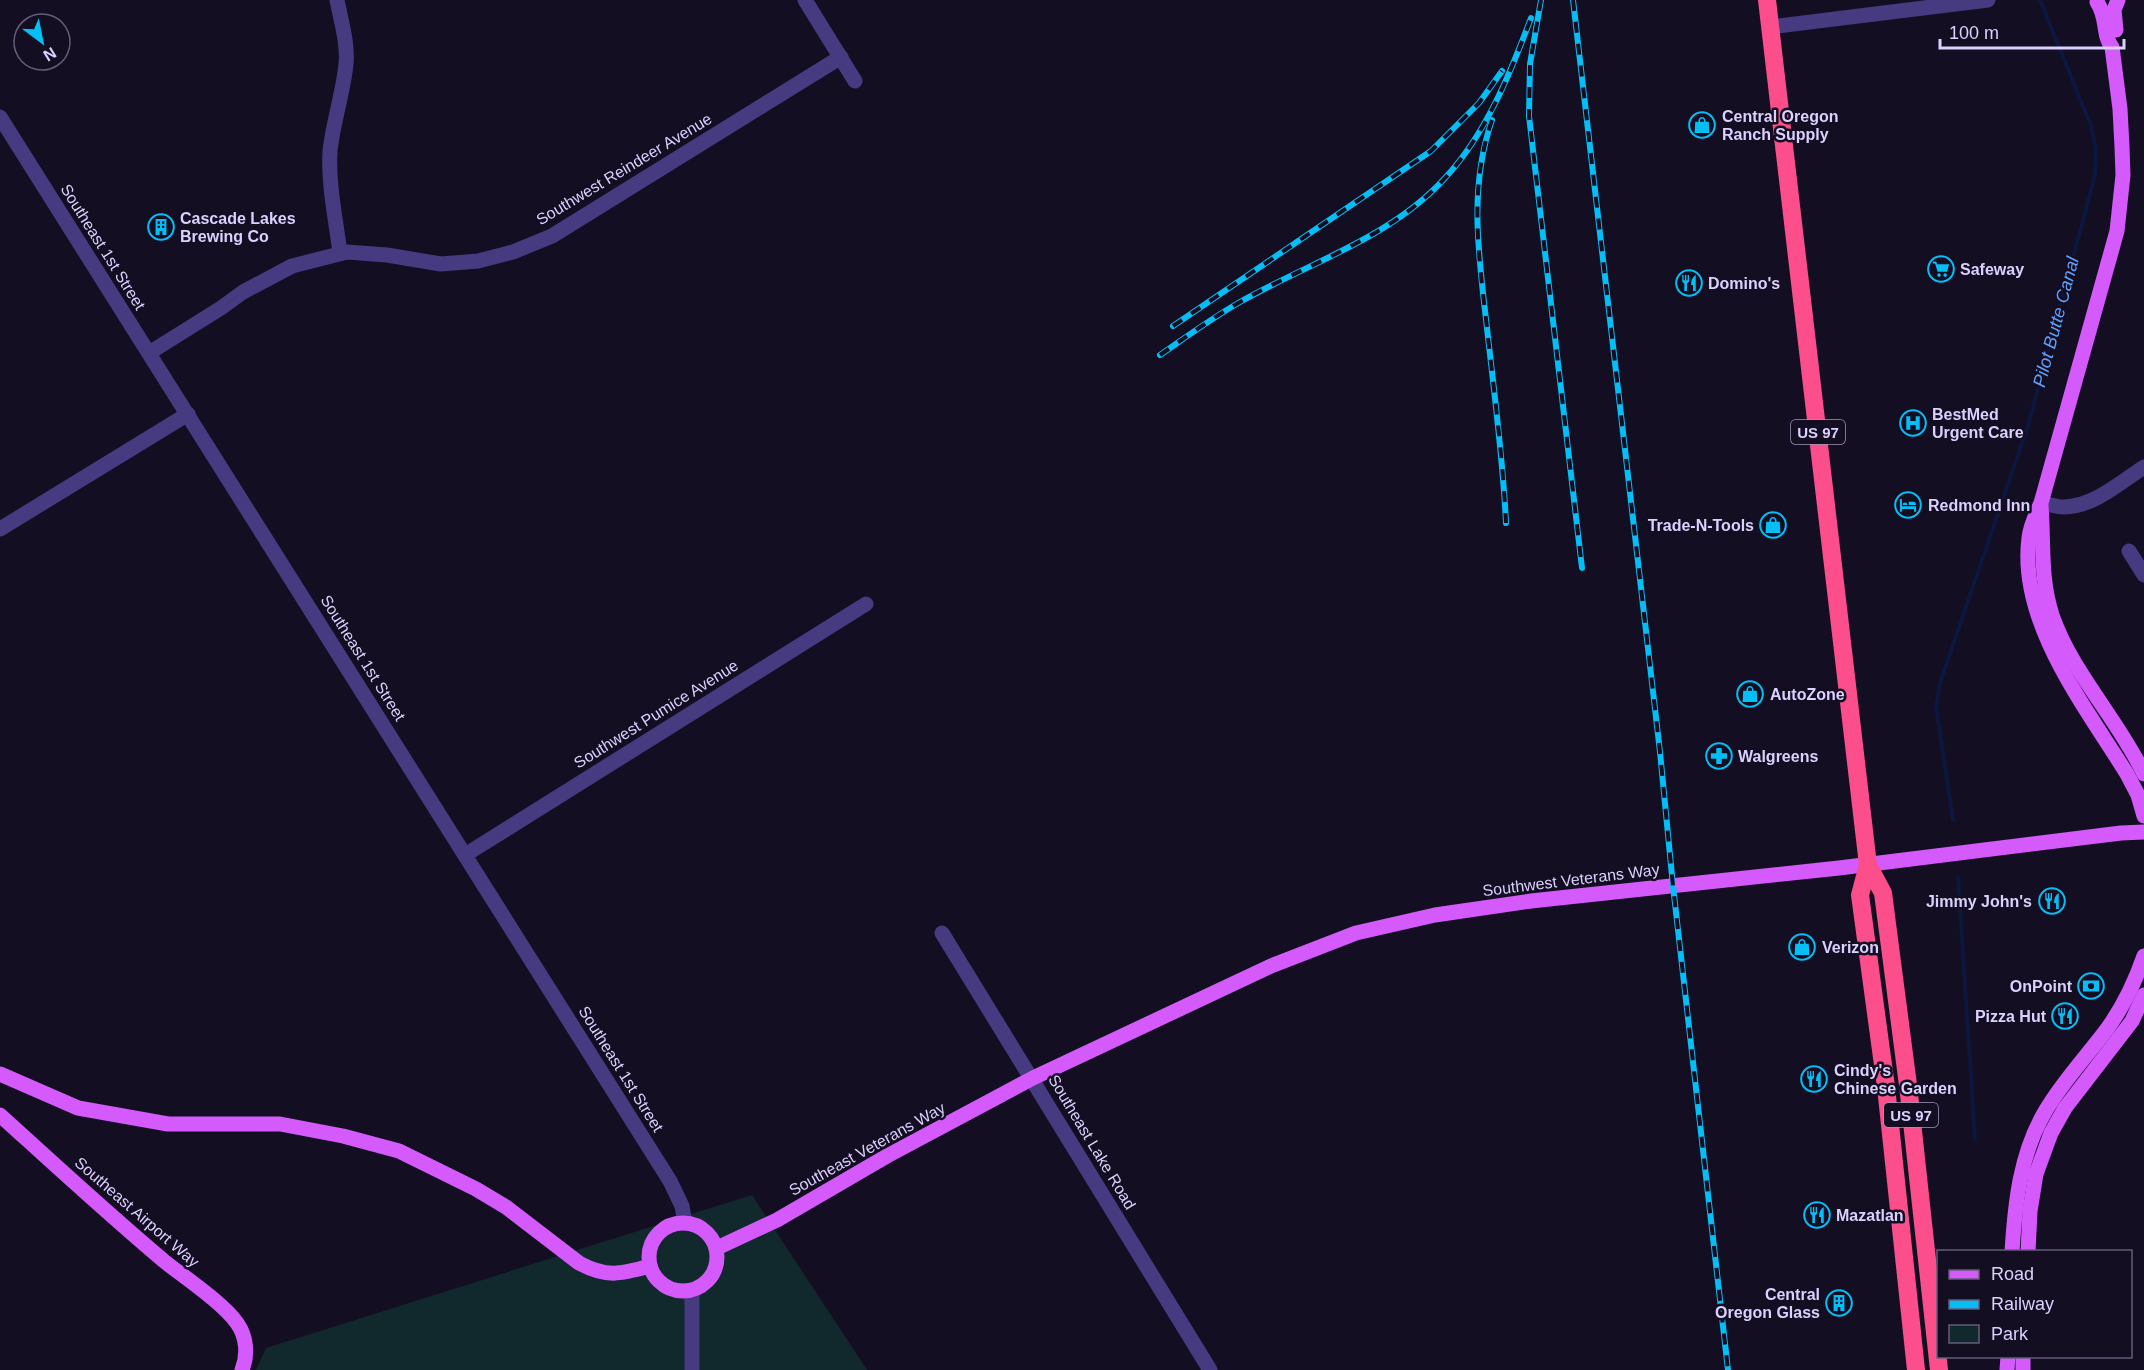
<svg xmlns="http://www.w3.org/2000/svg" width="2144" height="1370" font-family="Arial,sans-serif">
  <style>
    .green { fill: #11292c }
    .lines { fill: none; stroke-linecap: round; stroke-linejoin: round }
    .stream { stroke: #0b173f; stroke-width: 4 }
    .minor { stroke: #463a80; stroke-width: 15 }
    .major { stroke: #d45afb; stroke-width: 15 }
    .highway { stroke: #fb4e8a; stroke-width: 18 }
    .rail-casing { stroke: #05bef5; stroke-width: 6 }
    .rail { stroke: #140e22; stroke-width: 4; stroke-dasharray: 11; stroke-linecap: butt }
    .labels { text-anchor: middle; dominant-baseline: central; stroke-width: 5; stroke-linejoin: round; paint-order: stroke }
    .shield { fill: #140e22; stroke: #9f96bc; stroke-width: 1.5 }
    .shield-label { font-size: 15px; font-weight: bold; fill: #dbd0fe }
    .poi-label { font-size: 16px; font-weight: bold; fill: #dbd0fe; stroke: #140e22; text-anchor: start }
    .street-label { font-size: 16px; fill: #dbd0fe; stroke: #140e22 }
    .water-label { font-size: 18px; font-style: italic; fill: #61a0fc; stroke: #140e22 }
  </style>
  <rect width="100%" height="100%" fill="#140e22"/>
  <polygon class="green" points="752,1195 867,1370 256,1370 266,1348"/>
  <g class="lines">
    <g class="stream">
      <polyline points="1953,820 1936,706 1940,683 2028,426 2095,175 2096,149 2091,126 2040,0"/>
      <polyline points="1958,877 1975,1139"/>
    </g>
    <g class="minor">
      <path d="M337,0C341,21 348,43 346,64C343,94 333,122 330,151C328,185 336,220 340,253"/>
      <polyline points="805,0 855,81"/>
      <polyline points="1770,27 1988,0"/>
      <polyline points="0,117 670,1181 682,1206 685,1223"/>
      <polyline points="149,353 221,308 243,292 292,266 347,252 387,255 441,264 478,261 513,252 552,236 841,57"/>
      <path d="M2041,503C2049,504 2057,507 2064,507C2093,507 2121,482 2144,467"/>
      <polyline points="0,529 188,414"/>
      <polyline points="2129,551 2144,575"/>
      <polyline points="465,855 866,604"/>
      <polyline points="942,933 1210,1370"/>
      <polyline points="692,1291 692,1370"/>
    </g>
    <g class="major">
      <path d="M2097,2C2108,18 2102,35 2112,47L2120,109L2122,147L2123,175L2117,231L2041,503C2036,514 2030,526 2029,538C2018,622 2085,706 2127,774L2138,795L2144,816"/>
      <polyline points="2116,30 2114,10 2118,0"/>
      <path d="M2041,506C2044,544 2040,578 2052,615C2072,673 2118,719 2144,774"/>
      <path d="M0,1074L78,1108L168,1124H280L343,1136L399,1151L476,1189L506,1207L579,1263C607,1278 621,1274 650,1266"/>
      <path d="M0,1115C54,1164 108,1214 164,1261C184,1277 223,1303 237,1323C247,1337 248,1355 242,1370"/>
      <circle cx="683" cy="1257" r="34"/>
      <polyline points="717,1248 777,1220 887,1156 1033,1078 1271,966 1356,933 1435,915 1531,901 1839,868 2121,833 2144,832"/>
      <path d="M2012,1252C2015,1203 2020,1153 2046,1110C2063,1081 2087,1056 2107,1029C2123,1007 2135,982 2144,956"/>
      <polyline points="2028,1252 2030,1211 2036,1174 2051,1133 2065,1108 2132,1021 2144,995"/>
      <polyline points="2007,1370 2008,1356"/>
      <polyline points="2023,1370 2023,1356"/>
    </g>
    <g class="highway">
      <polyline points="1767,0 1868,865 1883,893 1908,1085 1939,1370"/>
      <polyline points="1868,865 1860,895 1886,1087 1916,1370"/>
    </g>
    <g class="rail-casing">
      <g id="rail">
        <polyline points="1541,0 1530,64 1529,116 1582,568"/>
        <polyline points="1573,0 1660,752 1673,886 1728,1370"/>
        <path d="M1492,120C1467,192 1480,263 1488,337C1495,399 1503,460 1506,523"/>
        <polyline points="1173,326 1431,151 1479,103 1502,71"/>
        <path d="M1160,355C1186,337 1212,318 1240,302C1308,263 1391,238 1445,178C1486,134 1510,74 1531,18"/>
      </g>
    </g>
    <use href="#rail" class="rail"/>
  </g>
  <defs>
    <g id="shop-ring" transform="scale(1.35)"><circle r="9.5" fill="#140e22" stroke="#05bef5" stroke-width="1.5"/><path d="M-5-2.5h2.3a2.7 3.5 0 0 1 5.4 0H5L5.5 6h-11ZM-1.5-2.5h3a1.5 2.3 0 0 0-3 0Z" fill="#05bef5"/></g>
    <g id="building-ring" transform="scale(1.35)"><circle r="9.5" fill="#140e22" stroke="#05bef5" stroke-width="1.5"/><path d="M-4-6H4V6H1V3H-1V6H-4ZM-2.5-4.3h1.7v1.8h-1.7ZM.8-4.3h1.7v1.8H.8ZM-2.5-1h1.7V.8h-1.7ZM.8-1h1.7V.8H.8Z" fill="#05bef5"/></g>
    <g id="supermarket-ring" transform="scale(1.35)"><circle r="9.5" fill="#140e22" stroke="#05bef5" stroke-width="1.5"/><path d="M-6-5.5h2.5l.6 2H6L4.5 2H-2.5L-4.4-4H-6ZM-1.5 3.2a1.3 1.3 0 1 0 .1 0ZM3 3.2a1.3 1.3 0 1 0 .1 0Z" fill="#05bef5"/></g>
    <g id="restaurant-ring" transform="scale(1.35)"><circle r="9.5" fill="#140e22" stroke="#05bef5" stroke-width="1.5"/><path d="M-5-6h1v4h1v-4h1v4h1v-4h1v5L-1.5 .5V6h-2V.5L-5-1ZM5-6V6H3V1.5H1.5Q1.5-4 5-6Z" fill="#05bef5"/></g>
    <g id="hospital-ring" transform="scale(1.35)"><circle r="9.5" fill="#140e22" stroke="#05bef5" stroke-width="1.5"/><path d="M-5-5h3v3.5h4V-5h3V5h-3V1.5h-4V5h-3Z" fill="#05bef5"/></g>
    <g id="hotel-ring" transform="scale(1.35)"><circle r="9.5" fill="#140e22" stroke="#05bef5" stroke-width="1.5"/><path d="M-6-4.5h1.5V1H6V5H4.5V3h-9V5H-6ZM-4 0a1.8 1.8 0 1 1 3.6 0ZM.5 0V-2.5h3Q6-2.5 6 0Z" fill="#05bef5"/></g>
    <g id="pharmacy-ring" transform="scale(1.35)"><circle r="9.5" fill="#140e22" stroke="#05bef5" stroke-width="1.5"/><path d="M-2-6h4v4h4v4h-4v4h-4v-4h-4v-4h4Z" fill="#05bef5"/></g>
    <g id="bank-ring" transform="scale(1.35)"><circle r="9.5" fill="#140e22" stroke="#05bef5" stroke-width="1.5"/><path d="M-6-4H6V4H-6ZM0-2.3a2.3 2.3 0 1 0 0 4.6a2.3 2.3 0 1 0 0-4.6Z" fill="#05bef5"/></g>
  </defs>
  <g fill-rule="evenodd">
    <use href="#shop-ring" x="1702" y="125"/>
    <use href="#building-ring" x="161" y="227"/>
    <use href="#supermarket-ring" x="1941" y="269"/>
    <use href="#restaurant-ring" x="1689" y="283"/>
    <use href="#hospital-ring" x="1913" y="423"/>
    <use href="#hotel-ring" x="1908" y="505"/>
    <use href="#shop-ring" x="1773" y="525"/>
    <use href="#shop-ring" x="1750" y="694"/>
    <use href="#pharmacy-ring" x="1719" y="756"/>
    <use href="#restaurant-ring" x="2052" y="901"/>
    <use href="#shop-ring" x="1802" y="947"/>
    <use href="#bank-ring" x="2091" y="986"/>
    <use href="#restaurant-ring" x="2065" y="1016"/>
    <use href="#restaurant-ring" x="1814" y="1079"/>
    <use href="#restaurant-ring" x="1817" y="1215"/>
    <use href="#building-ring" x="1839" y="1303"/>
  </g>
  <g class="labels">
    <g class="shield">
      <rect x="1791" y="420" width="54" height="24" rx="4.5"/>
      <rect x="1884" y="1103" width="54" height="24" rx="4.5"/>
    </g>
    <g class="shield-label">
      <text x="1818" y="432">US 97</text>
      <text x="1911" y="1115">US 97</text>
    </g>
    <g class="poi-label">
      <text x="1722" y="116">Central Oregon<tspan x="1722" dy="18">Ranch Supply</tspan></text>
      <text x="180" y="218">Cascade Lakes<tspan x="180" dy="18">Brewing Co</tspan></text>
      <text x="1960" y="269">Safeway</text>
      <text x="1708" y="283">Domino's</text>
      <text x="1932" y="414">BestMed<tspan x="1932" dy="18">Urgent Care</tspan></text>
      <text x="1928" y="505">Redmond Inn</text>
      <text x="1754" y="525" text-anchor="end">Trade-N-Tools</text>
      <text x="1770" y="694">AutoZone</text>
      <text x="1738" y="756">Walgreens</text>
      <text x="2032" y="901" text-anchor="end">Jimmy John's</text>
      <text x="1822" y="947">Verizon</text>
      <text x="2072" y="986" text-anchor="end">OnPoint</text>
      <text x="2046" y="1016" text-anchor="end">Pizza Hut</text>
      <text x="1834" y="1070">Cindy's<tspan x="1834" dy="18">Chinese Garden</tspan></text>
      <text x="1836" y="1215">Mazatlan</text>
      <text x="1820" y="1294" text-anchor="end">Central<tspan x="1820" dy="18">Oregon Glass</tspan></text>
    </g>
    <g class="street-label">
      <text transform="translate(624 169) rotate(-31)">Southwest Reindeer Avenue</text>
      <text transform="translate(103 247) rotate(58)">Southeast 1st Street</text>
      <text transform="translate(363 658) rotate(58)">Southeast 1st Street</text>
      <text transform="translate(656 714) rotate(-32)">Southwest Pumice Avenue</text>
      <text transform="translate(1571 880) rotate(-7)">Southwest Veterans Way</text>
      <text transform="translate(621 1069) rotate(58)">Southeast 1st Street</text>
      <text transform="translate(1092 1142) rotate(59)">Southeast Lake Road</text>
      <text transform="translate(867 1149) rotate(-29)">Southeast Veterans Way</text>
      <text transform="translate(137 1212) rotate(41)">Southeast Airport Way</text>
    </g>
    <g class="water-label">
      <text transform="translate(2056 322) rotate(-75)">Pilot Butte Canal</text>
    </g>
  </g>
  <rect x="1937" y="1250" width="195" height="108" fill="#140e22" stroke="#645c7a" stroke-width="1.5"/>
  <rect x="1949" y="1270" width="30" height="9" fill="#d45afb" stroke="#645c7a" stroke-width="1.5"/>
  <text x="1991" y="1280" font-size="18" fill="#dbd0fe">Road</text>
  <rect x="1949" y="1300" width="30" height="9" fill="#05bef5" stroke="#645c7a" stroke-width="1.5"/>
  <text x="1991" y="1310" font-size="18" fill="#dbd0fe">Railway</text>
  <rect x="1949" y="1325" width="30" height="18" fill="#11292c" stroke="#645c7a" stroke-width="1.5"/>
  <text x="1991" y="1340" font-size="18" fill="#dbd0fe">Park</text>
  <g transform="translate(42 42) rotate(148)"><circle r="28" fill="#140e22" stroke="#645c7a" stroke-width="1.5"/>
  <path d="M0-4.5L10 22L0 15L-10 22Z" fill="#05bef5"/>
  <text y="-9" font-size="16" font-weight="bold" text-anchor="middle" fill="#dbd0fe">N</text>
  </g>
  <path d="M1940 39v9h184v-9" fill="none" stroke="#dbd0fe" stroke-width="3"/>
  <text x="1949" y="39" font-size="18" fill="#dbd0fe" stroke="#140e22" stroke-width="4.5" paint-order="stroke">100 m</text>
</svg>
